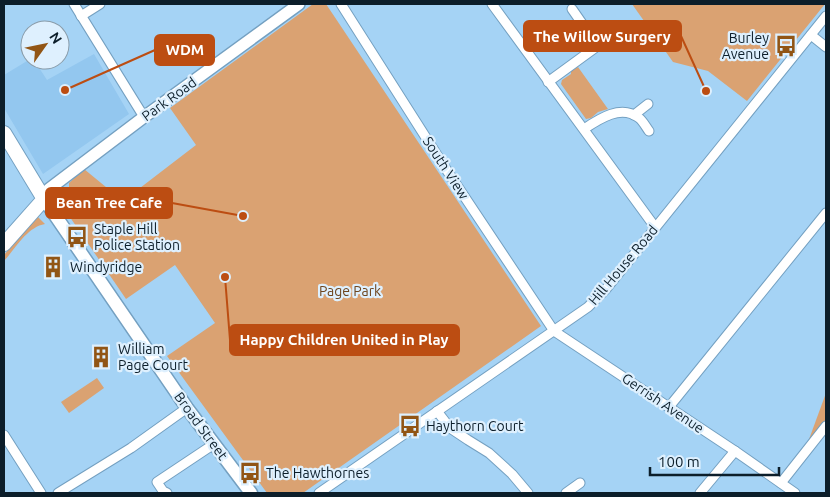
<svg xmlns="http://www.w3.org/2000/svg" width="830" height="497" font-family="Ubuntu,sans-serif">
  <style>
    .built { fill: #93c7ef }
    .green { fill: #daa272 }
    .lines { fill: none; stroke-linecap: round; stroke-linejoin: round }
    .minor-casing { stroke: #74a0c1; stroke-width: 11 }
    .tertiary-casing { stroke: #74a0c1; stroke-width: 14 }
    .secondary-casing { stroke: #74a0c1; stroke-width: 15 }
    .primary-casing { stroke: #74a0c1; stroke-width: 16 }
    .minor { stroke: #fff; stroke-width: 9 }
    .tertiary { stroke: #fff; stroke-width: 11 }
    .secondary { stroke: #fff; stroke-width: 12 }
    .primary { stroke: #fff; stroke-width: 14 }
    .labels { text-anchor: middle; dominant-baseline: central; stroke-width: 4.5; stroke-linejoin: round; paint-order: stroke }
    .poi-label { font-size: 14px; fill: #0c1e2a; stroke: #def0fe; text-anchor: start }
    .street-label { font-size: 14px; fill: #0c1e2a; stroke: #def0fe }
    .park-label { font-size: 14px; fill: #6e451e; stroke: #def0fe }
    .leader { fill: none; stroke: #bc4d12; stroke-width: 2 }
    .callout-dot { fill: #bc4d12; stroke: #def0fe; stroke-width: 2 }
    .callout { fill: #bc4d12; stroke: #bc4d12; stroke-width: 2 }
    .callout-label { font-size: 15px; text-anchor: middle; font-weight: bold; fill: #fff }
  </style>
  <rect width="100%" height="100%" fill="#a5d3f5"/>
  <polygon class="built" points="94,54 129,114 43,174 4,108 4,75 27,61 34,60 47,80"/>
  <g class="green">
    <polygon points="313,4 326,4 541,326 303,493 267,493 167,356 215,323 175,265 126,299 63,207 69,200 69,183 84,169 123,201 196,145 170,108"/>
    <polygon points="632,4 825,4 747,101 708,71 673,62"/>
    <polygon points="578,67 608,109 598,112 591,118 586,119 561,84 562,80 571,74 571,71"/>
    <path d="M38,217L45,224C27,227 15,249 4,261V255L34,219Z"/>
    <polygon points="97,378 104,388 69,413 61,402"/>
    <polygon points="826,393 826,421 808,442"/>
  </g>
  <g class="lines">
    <g class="minor-casing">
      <g id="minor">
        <polyline points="74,4 144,117"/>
        <polyline points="341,4 444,166 554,331 735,451 795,493"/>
        <polyline points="492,4 655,227"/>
        <polyline points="572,9 597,45"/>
        <polyline points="81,16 100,4"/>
        <polyline points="811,35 826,47"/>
        <polyline points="548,82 618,31"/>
        <polyline points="634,115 648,104"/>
        <path d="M584,129C599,119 621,104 639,118C643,121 646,127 649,131"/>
        <polyline points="669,407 826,213"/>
        <polyline points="437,411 450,428 468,440 489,453 512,474 528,493"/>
        <polyline points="4,435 41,493"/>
        <polyline points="781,483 826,426"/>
        <polyline points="58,493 131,448 187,408"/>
        <polyline points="167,493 163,491 157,482 214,444"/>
        <polyline points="319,493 588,307 606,289 826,16"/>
        <polyline points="566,493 580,483"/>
        <polyline points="700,493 735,451"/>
      </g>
    </g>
    <g class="tertiary-casing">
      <polyline id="tertiary" points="44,199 49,189 144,117 299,4"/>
    </g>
    <g class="secondary-casing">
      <polyline id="secondary" points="44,199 187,408 251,493"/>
    </g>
    <g class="primary-casing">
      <polyline id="primary" points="4,133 44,199 4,244"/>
    </g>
    <use href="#minor" class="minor"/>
    <use href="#tertiary" class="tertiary"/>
    <use href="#secondary" class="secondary"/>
    <use href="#primary" class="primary"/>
  </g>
  <defs>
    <g id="bus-bare" transform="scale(1.725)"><path d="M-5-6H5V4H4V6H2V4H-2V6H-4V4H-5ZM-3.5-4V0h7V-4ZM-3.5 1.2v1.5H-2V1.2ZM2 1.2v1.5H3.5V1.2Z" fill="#915515" stroke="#def0fe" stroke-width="2.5" paint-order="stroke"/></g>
    <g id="building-bare" transform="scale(1.725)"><path d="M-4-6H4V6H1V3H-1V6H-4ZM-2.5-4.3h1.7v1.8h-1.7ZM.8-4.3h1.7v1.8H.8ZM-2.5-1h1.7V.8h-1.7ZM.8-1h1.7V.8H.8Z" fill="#915515" stroke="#def0fe" stroke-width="2.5" paint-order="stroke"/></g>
  </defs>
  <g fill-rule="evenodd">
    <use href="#bus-bare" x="786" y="46"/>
    <use href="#bus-bare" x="77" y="237"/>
    <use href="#building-bare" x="53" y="267"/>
    <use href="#building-bare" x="101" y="357"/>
    <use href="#bus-bare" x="410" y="426"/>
    <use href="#bus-bare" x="250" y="473"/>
  </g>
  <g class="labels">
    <g class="poi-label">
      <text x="769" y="38" text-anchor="end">Burley<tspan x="769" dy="16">Avenue</tspan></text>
      <text x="94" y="229">Staple Hill<tspan x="94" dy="16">Police Station</tspan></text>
      <text x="70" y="267">Windyridge</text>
      <text x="118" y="349">William<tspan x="118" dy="16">Page Court</tspan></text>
      <text x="426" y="426">Haythorn Court</text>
      <text x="266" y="473">The Hawthornes</text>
    </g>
    <g class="street-label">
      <text transform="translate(169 99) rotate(-36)">Park Road</text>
      <text transform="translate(446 168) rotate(57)">South View</text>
      <text transform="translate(623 265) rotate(-50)">Hill House Road</text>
      <text transform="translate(663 403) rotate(34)">Gerrish Avenue</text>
      <text transform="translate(201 426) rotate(54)">Broad Street</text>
    </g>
    <g class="park-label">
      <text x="350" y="291">Page Park</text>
    </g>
  </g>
  <path class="leader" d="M706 91L681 36M65 90L155 50M243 216L172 203M225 277L230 340"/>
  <g class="callout-dot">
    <circle cx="706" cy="91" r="5"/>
    <circle cx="65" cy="90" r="5"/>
    <circle cx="243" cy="216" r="5"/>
    <circle cx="225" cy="277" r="5"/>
  </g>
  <g class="callout">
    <rect x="524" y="21" width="157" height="30" rx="5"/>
    <rect x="155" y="35" width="59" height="30" rx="5"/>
    <rect x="46" y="188" width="126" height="30" rx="5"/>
    <rect x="230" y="325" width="229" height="30" rx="5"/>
  </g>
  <g class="callout-label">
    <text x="602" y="42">The Willow Surgery</text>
    <text x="185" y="55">WDM</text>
    <text x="109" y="208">Bean Tree Cafe</text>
    <text x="344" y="345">Happy Children United in Play</text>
  </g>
  <rect width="830" height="497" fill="none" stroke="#0c1e2a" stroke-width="10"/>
  <g transform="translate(45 45) rotate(57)"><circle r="24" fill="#def0fe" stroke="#8a9ca9"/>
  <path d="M0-4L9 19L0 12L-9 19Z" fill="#915515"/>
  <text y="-8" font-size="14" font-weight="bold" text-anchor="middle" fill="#0c1e2a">N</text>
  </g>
  <path d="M650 467v8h129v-8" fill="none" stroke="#0c1e2a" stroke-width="2.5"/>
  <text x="658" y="467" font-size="15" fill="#0c1e2a" stroke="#def0fe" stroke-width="4" paint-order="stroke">100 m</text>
</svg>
